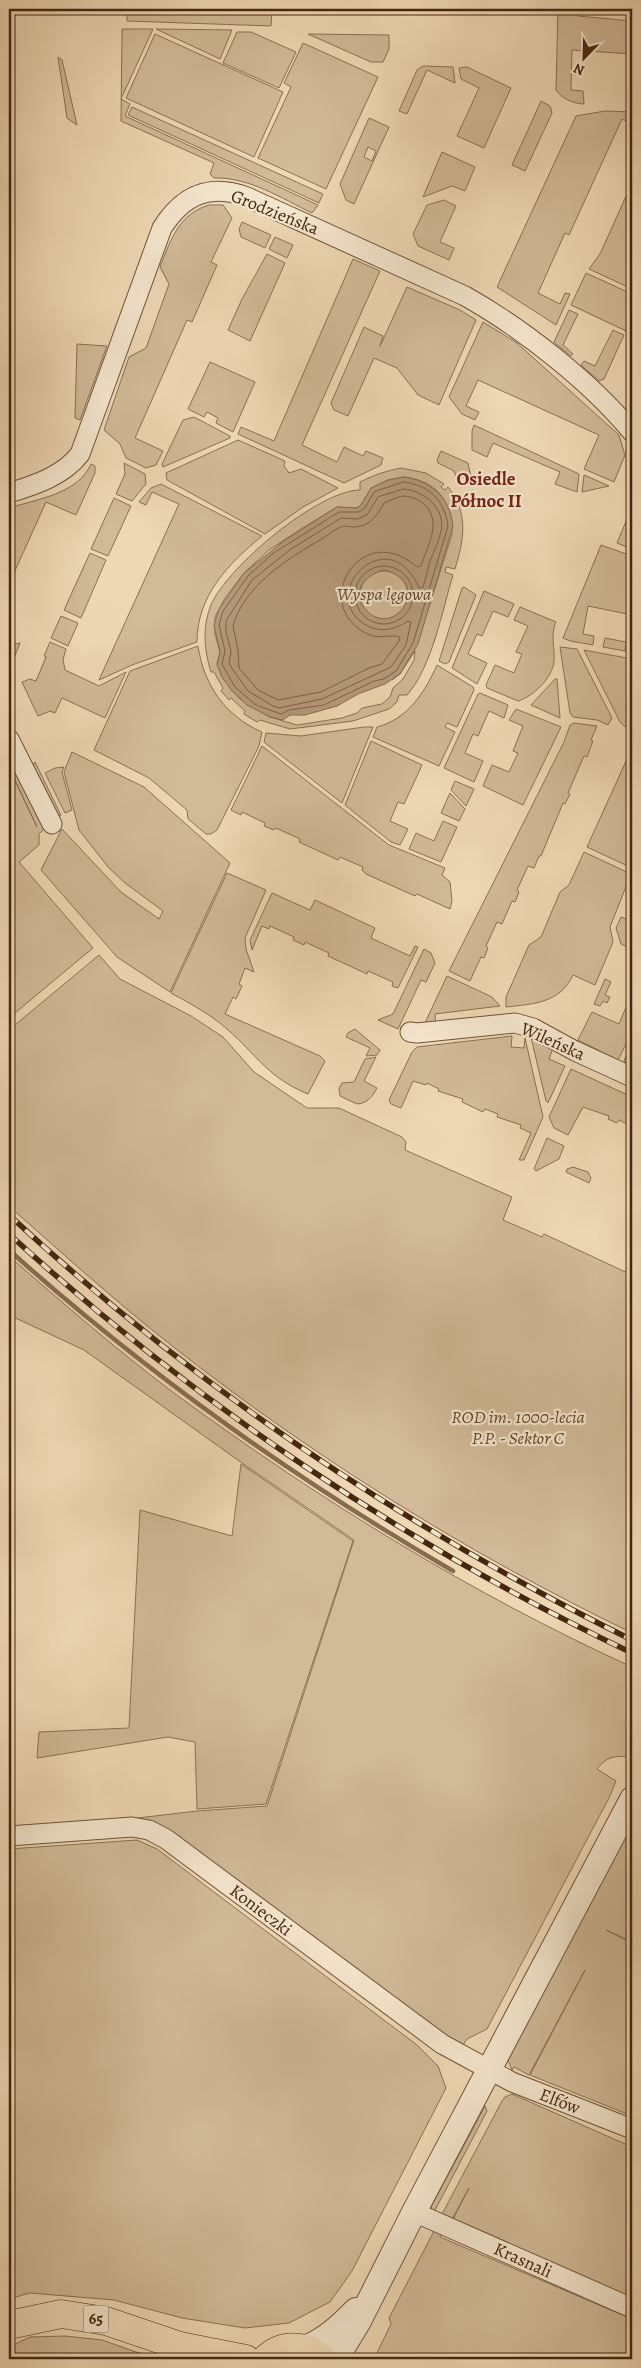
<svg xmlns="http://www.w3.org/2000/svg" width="641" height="2368" font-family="Alegreya,serif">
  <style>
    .green { fill: #d1ba98; stroke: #8b7054; fill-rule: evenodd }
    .water { fill: #b59b7c; stroke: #886c51; fill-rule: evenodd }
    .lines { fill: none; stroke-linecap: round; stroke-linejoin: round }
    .shore { stroke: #7d6046; stroke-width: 1 }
    .stream { stroke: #886c51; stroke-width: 4.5 }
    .minor-casing { stroke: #6f5239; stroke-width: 21 }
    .tertiary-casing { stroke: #6f5239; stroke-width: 26 }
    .primary-casing { stroke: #452610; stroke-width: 29 }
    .minor { stroke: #f4e6ce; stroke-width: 19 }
    .tertiary { stroke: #f4e6ce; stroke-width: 24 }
    .primary { stroke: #eed8b4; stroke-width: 28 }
    .rail-casing { stroke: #452610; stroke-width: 5.5 }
    .rail { stroke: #f4e6ce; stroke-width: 4; stroke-dasharray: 11; stroke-linecap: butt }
    .labels { text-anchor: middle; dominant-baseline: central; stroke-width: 4.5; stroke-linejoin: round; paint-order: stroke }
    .shield { fill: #f4e6ce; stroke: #7a6049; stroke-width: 1 }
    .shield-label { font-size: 16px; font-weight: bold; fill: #452610 }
    .street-label { font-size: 18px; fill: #452610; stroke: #f4e6ce }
    .park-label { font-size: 18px; font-style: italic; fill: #61442b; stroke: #f4e6ce }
    .neighbourhood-label { font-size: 19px; font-weight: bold; fill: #7a1f14; stroke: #f4e6ce }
  </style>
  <rect width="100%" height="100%" fill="#eed8b4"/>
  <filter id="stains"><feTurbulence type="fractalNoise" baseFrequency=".004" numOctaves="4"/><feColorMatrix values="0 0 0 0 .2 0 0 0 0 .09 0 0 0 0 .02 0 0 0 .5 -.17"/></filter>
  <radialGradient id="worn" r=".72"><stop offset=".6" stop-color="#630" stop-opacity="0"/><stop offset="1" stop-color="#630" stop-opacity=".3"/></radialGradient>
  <g class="green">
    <polygon points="127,9 272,9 271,26 127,21"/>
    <path d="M558,9H578V16L632,21V54L572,50L571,90L583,91L584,104C574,104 561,98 556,90Z"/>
    <path d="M122,29H153L121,99L130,104L125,116L318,205L312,213C281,198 249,177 214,178L210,174L214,163L121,121Z"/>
    <polygon points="156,29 232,30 220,59"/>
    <polygon points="237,32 251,32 296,52 279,88 223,63"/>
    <polygon points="155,34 283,92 254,157 126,98"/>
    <polygon points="308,34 389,35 389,49 383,62 371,62"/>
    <polygon points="303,43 378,77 326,189 258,158 291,87 284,83"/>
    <polygon points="58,57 62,60 77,125 67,118"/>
    <polygon points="423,66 453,67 455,83 427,70 407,114 399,111 417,70"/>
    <polygon points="467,67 511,88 484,148 457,136 479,88 461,79 459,68"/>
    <polygon points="541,101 550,106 552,113 525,171 512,165"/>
    <polygon points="132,107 323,194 319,203 128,115"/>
    <polygon points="605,111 632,112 632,124 622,119 569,235 565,233 538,293 560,304 565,293 570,294 556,325 497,287 576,116"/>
    <path d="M369,118L389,127L354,204L346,200L340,184ZM368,147L376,151L372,161L364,157Z"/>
    <polygon points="442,152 475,167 465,191 452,186 423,197"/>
    <polygon points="632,183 632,289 589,269 600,254"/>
    <polygon points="444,200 456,206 440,242 454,248 449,260 418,246 413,234 427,205"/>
    <path d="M209,205H223L232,218L211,262L217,265L192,322L187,320L135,438L163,451L156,465L146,468L126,458L120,444L104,430L129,357L146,348L169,284L160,267C171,239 179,214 209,205Z"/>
    <polygon points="242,222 271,235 265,248 241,237 239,229"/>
    <polygon points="275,237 293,245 287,258 269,249"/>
    <polygon points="267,254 285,263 250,341 228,330 242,299"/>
    <polygon points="353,259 380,271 302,445 337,462 344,447 363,456 366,451 383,458 381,465 344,483 238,434 241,427 274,441"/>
    <polygon points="586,273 632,294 626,331 571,305"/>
    <polygon points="407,287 460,310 476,320 439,405 418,395 397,368 374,358 348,416 334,410 331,403 364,327 383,336 380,346"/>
    <polygon points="569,310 578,314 563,345 573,354 571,356 554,342"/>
    <polygon points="483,322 517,343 619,435 625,455 614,482 584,469 599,435 478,380 466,406 479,412 475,420 462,414 449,397"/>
    <polygon points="613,330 624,335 604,379 599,381 581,365 584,361 595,366"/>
    <polygon points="77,344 107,346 80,420 75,418"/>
    <polygon points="210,362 255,382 233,432 216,423 218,418 207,412 204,417 188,409"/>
    <polygon points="194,417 230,436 230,438 163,467 162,464 183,420"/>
    <polygon points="474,425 579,474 577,492 555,484 560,472 493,443 487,457 472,450 472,431"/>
    <polygon points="238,440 285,461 284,466 289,473 301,469 338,488 303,507 265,534 167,480 166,473"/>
    <polygon points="441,451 468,463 471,477 456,477 454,471 438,463 437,460"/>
    <polygon points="124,463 145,474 146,484 132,501 116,494 125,474"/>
    <path d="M91,464L95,466V473L76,515L46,502L9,584V508C37,499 78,494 91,464Z"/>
    <path d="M401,468L426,473L444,484L441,487L445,490L448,487C469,513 464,539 455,569L446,567L445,572L453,575C442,611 432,667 407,695H399L397,702L389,709L353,721L290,729L260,720L257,722L244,714L245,711L231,698L229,700L221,691L223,688L214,672H211C204,649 202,628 211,605C227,567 319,490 360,490V482C374,475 386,471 401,468ZM404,477C437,481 452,501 452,534L421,632L392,680L400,674L415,651L414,660L403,679L393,688L390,697L382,704L362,708L357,713L342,718L297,725L270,717L240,699L222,677L217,663L220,652L215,634V617L225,598L244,573L269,550L301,529L337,507L357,508L361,505L371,488L388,480Z"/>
    <polygon points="584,475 609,486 582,492"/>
    <path d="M161,484L262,536C228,564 197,596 197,642L132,665L99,680L179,504L152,492L146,505L139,502L151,488Z"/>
    <polygon points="114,498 131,506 108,556 91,549"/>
    <polygon points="632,507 632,549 617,543"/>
    <polygon points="601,545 632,556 632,615 588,606 583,634 594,636 593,645 570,641 563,638"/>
    <polygon points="90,553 106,560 81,618 64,610"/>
    <circle cx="384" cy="595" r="24"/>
    <polygon points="464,587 476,595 449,662 445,664 439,661 462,588"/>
    <polygon points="484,591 514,604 508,617 493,611 482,636 477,634 468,654 487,663 477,684 452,668"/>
    <path d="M520,607L556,622C550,636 555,647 554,661C553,677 533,697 518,701L487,688L486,685L495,665L514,673L522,654L516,652L528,626L514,620Z"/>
    <polygon points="61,616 78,623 68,646 51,638"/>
    <polygon points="605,638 626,642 625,651 603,647"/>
    <polygon points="50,642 66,649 63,660 65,670 99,686 126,672 105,718 62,698 55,713 50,711 38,716 22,682 30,679 36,681 46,657 44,656"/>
    <polygon points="20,643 9,670 9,645"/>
    <path d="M198,646C204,685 225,716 262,732L259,746L217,830L211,834H206L188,819L187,810L149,778L94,750L130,671Z"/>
    <polygon points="560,647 577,649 612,718 608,725 597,720 573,717 570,713"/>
    <polygon points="584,650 632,659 632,727 624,726 620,722"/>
    <path d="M437,665L473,687L474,690L457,727L447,723L445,727L455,732L439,766L373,737L377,727C408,719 425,692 437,665Z"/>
    <polygon points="555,679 557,679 560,718 531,705"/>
    <polygon points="480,693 508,705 504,718 489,711 478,736 473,734 465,753 483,761 474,782 444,768 478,694"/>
    <polygon points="516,709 561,727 523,805 483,786 492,765 509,772 518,753 513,751 523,726 509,720"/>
    <polygon points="574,723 597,726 591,740 593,741 587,757 584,756 568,793 570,794 565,804 563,803 541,856 539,856 534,868 528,866 517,890 519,892 515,902 512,901 502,924 497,922 486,946 488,948 484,958 481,957 470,981 449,971 564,742 570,725"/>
    <polygon points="364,727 373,727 342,803 264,742 266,733 301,736"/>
    <polygon points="371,741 422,765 404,804 398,802 390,821 408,829 400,845 391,842 345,805"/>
    <polygon points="262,746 389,845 445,868 442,875 450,882 452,901 450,909 417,894 415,896 366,874 362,870 363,867 340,857 338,860 299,842 300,839 276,828 274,830 264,826 265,823 242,812 241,815 231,810"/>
    <polygon points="632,748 632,868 587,847"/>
    <polygon points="72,752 144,787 230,863 170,992 117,957 41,870 62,829 121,892 159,919 163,911 125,883 108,867 79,830 64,772"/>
    <polygon points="9,755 45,828 39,834 39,845 19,862 93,948 9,1018 9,768 37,827 9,767"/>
    <polygon points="35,762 61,815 56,817 31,767"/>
    <polygon points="64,767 62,772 72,810 65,813 45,773 55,768"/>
    <polygon points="455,781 474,789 466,806 451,790"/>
    <polygon points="450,793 465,809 459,821 441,813"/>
    <polygon points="443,821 457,827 441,862 409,849 416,833 434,841"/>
    <path d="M584,852L631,874L610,927L613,942L595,985L573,975C560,1003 534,1004 506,1007V997L529,945L541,937L560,892L569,885Z"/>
    <path d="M227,873L266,890L245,938L246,949L254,972L245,968L239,984L242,986L236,999L233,997L225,1014L320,1056L325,1061L308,1094C267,1077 258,1056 227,1029C210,1014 191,1004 171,993Z"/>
    <polygon points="272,893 310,910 315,900 375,928 371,938 410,956 415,946 418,947 398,988 392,986 393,982 368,971 367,974 328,956 329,953 305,942 304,945 293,940 294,937 270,926 269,929 262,926 252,950 250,940"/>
    <polygon points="621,917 632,921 627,934 632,936 627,947 621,944 616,928"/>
    <polygon points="424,949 431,953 435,963 426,982 421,980 398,1029 378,1020 393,1014"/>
    <path d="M99,955L120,979L191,1016L223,1037L254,1072L307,1108H339L402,1137L406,1142L405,1150L512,1197L503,1220L542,1237L544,1234L632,1275V1633C469,1554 313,1457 171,1345C115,1301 62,1253 9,1206V1030Z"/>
    <polygon points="447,976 492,997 500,1006 435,1014 436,1026 424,1025"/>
    <polygon points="605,979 611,982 605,995 610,997 607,1003 603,1001 600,1006 594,1004"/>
    <polygon points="632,1003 632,1032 618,1060 578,1040 592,1012 619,1024 627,1005 631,1006"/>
    <polygon points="355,1029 380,1050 377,1055 366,1056 370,1048 346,1037 348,1033"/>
    <polygon points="530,1033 554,1046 549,1059 565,1066 548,1103 546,1101"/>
    <polygon points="512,1036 511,1047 524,1048 525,1038 543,1117 524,1160 519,1160 531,1133 520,1128 521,1125 497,1117 498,1114 485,1109 483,1112 462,1102 463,1099 438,1091 439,1089 427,1083 426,1085 413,1081 401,1108 391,1104 389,1100 412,1052 417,1047"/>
    <polygon points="632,1043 632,1067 626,1064 624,1061"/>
    <path d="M376,1057L364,1081L377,1088C372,1097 368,1103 357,1104L340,1096L339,1089L342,1083L354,1082L365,1059Z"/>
    <polygon points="571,1069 632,1097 632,1130 630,1129 631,1126 619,1120 617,1123 608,1119 609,1116 583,1107 568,1135 554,1128 549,1117"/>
    <polygon points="547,1138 564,1146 559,1159 536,1171 534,1169"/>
    <polygon points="573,1167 588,1172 591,1178 589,1183 566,1172 567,1169"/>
    <path d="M9,1256C64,1304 119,1352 178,1396C320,1500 472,1594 632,1667V1747L627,1757C614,1755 605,1758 597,1769L616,1781L610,1796L487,2029L467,2039L463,2045L440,2032L129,1819L197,1811L267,1806L354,1540L242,1463L84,1350L9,1315Z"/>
    <polygon points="241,1464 353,1541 266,1804 197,1809 195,1742 168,1737 37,1758 39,1732 129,1728 140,1510 232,1536"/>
    <polygon points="632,1821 632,1942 606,1930 632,1943 632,2116 530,2075 585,1970 529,2075 514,2067 512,2070 508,2060"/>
    <polygon points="137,1840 157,1849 417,2045 438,2066 446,2088 352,2271 330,2302 289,2323 245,2328 182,2318 114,2300 30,2293 9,2299 9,1849"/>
    <polygon points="512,2094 632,2147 632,2300 451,2223 469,2188 450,2223 440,2218 502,2101 505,2097"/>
    <polygon points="485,2106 487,2111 433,2214 431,2207"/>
    <polygon points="436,2227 443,2230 440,2237 632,2319 632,2359 374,2359 391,2324 389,2318"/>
    <polygon points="65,2336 102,2340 156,2359 9,2359 9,2347 30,2337"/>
  </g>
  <path class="water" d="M404,477C432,481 450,498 453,526L418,644L400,674L385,684L358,694L337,706L305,715H290L283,720L270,717L247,705L231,690L222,677L217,665L220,652L214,625L219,609L244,573L285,540L337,507L357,508L361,505L371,488L388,480ZM384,570C437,583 390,645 363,606C351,589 368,574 384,570Z"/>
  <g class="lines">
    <g class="shore">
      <path d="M404,482C429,485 445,501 448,526L413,643L396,671L384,679L374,681L324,705L289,710L281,714L256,705L235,687L222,664L225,651L219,625L223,611L248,576L272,554L339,512H359L365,508L374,492Z"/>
      <path d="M404,489C424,491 446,508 441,531C439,541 434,551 430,561C428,569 426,578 423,587L419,588C389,517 312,596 368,626C382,633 396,629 408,621L411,622L406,645L391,667L322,699L279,708L273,706L248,691L229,664L231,651L226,632V621L252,580L291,549L341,518L357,519L367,515L378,497Z"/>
      <path d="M402,496C410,496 418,499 424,504C443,521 427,547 421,566L417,567C360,517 307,608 370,635C380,639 391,634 400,637L399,641L382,664L369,668L321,692L278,700L258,690L239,668L238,650L233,626C244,586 288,558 322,539C328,535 335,529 341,527C345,525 349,527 353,527C369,527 377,516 384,503Z"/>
      <circle cx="384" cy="595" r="29"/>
    </g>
    <path class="stream" d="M9,1250C145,1372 295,1479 453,1571"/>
    <g class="minor-casing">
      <g id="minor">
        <path d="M9,493C35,485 63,476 80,454L162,228C183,195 209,183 247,197L465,296C522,328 591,382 632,432"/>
        <polyline points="9,739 52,824"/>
        <polyline points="410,1032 417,1033 515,1023 533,1028 575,1051 632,1077"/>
        <polyline points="9,1836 132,1827 149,1830 166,1839 442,2044 512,2082 632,2129"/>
        <polyline points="414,2212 632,2308"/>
      </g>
    </g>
    <g class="tertiary-casing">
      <g id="tertiary">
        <path d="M304,2348C325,2341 341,2325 356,2310"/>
        <polyline points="336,2359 359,2321 414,2212 632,1799"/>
      </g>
    </g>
    <g class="primary-casing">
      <g id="primary">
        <polyline points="9,2325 61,2314 106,2321 180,2346 246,2359"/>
        <path d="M266,2359C282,2343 306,2344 322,2359"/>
      </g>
    </g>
    <use href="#minor" class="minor"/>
    <use href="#tertiary" class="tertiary"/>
    <use href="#primary" class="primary"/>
    <g class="rail-casing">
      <g id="rail">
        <path d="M9,1215C195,1387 405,1528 632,1640"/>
        <path d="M9,1234C194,1403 406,1545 632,1653"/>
      </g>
    </g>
    <use href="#rail" class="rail"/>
  </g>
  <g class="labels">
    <rect class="shield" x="83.5" y="2305.5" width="25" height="27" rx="4"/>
    <g class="shield-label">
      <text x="96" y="2319">65</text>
    </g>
    <g class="street-label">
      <text transform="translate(275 212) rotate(22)">Grodzieńska</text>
      <text transform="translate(553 1041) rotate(24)">Wileńska</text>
      <text transform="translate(261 1910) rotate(37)">Konieczki</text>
      <text transform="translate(560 2101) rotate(21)">Elfów</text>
      <text transform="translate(523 2260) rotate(24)">Krasnali</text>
    </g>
    <g class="park-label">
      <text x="384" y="594">Wyspa lęgowa</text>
      <text x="518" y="1417">ROD im. 1000-lecia<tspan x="518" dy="21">P.P. - Sektor C</tspan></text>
    </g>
    <g class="neighbourhood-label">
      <text x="486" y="479">Osiedle<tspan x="486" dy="22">Północ II</tspan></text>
    </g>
  </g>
  <rect width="641" height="2368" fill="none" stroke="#eed8b4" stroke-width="30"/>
  <rect x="10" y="10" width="621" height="2348" fill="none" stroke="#452610" stroke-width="2.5"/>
  <rect x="15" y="15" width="611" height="2338" fill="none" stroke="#452610"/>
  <g transform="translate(584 58) rotate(203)" stroke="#f4e6ce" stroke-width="4" paint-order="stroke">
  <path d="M0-4L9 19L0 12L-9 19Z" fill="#452610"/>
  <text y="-8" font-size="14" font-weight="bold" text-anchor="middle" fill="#452610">N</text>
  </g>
  <rect width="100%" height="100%" filter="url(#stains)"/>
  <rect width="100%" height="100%" fill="url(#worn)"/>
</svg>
